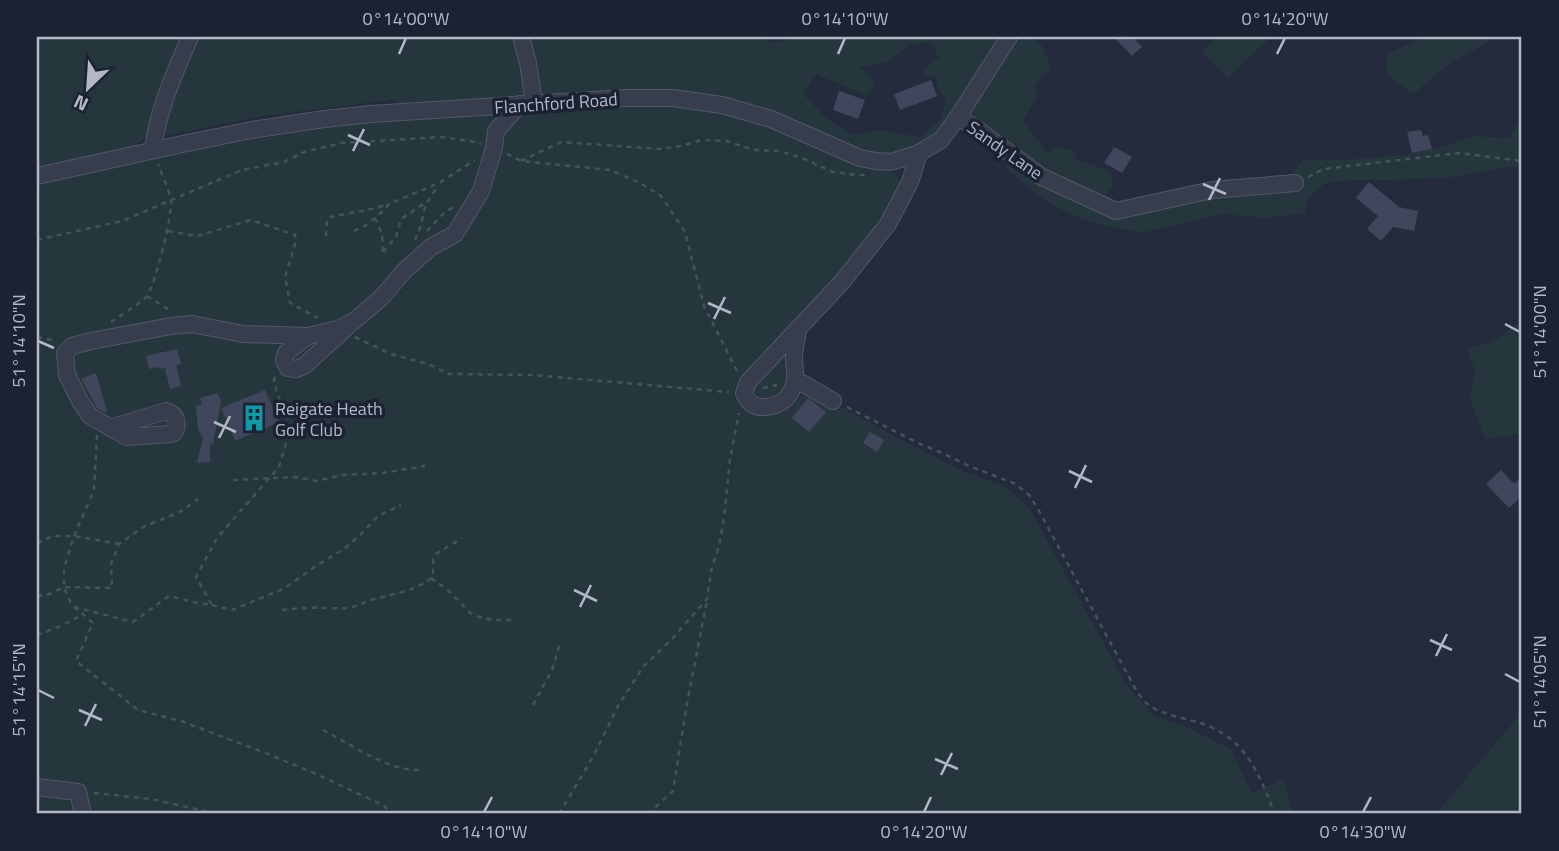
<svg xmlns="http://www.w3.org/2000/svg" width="1559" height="851" font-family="'Titillium Web',sans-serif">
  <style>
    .green { fill: #25373d; fill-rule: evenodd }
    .building { fill: #40475c }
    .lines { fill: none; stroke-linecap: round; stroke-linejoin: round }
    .minor-casing { stroke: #525867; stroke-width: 18 }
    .path { stroke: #43545a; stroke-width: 2.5; stroke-dasharray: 5 5; stroke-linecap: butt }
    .minor { stroke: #373d4c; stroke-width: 16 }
    .ticks { fill: none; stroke: #b3b8c8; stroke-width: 2.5 }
    .labels { text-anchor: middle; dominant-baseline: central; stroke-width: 7; stroke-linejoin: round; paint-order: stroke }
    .street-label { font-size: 18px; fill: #b3b8c8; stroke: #1c2231 }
    .poi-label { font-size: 18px; fill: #b3b8c8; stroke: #1c2231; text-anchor: start }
    .neatline { fill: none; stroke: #b3b8c8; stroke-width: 2.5 }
    .ticks-label { font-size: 18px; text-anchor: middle; fill: #b3b8c8 }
  </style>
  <rect width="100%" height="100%" fill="#242b3c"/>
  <g class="green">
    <path d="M37,37H758L769,42L788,40L791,37H1029L1041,44L1051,68L1036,84V99L1023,120L1047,153L1056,147L1073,150L1077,160L1108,170L1114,184L1098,208L1298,188L1293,172L1303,160H1346L1402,155L1440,148L1473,136L1509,138L1518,123H1522V167L1513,166L1453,177L1393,180H1354L1325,183L1308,199L1305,213L1266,218L1223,214L1141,233L1090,222L1066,212L1040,197L1006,169L1001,134L973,117L954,111L925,145L887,169L888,171L895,173L909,193L890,230L805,335L799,387L782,411H785L808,390L958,469L1006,487L1030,509L1126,684L1154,716L1184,726L1231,749L1252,794L1283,778L1293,814H37V185L200,149L347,124L428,116L392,100L261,116L166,136L165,134L145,139L132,147L37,169ZM931,42L939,58L921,71L926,76L934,75L939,90L946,99L940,120L920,137L879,130L857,135L851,133L828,120L803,94L816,74L867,96L876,84L860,67L887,62L910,45Z"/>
    <polygon points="1218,37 1271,37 1228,78 1202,51"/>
    <polygon points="1424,37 1489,37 1488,42 1449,64 1413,94 1386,73 1387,54"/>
    <polygon points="1522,320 1522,434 1485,439 1470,400 1475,370 1466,349 1492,342"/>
    <polygon points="1522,712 1522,814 1436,814"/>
  </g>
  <g class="building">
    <polygon points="1114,37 1133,37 1142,47 1132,56"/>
    <polygon points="931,80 937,96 900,110 894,94"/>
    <polygon points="839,91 865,100 858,119 833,110"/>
    <polygon points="1421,130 1423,136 1428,135 1432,149 1412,153 1407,132"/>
    <polygon points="1114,147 1132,157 1122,173 1104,163"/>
    <polygon points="1369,182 1399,207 1418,211 1414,231 1393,227 1381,241 1367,229 1378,216 1356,198"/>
    <polygon points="177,349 181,364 176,365 181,386 170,389 165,368 159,369 159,367 149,369 146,356"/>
    <polygon points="96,373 107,411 104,412 97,408 81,379"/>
    <polygon points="265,390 279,422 235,441 221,408"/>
    <polygon points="218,393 221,402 213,445 210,444 210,462 197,463 203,438 198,429 196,406 202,404 200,398"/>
    <polygon points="808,398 826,412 809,432 792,418"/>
    <polygon points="870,432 884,440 877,452 863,443"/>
    <polygon points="1501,470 1514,484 1522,477 1522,496 1509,508 1486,484"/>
  </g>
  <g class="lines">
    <g class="minor-casing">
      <g id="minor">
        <polyline points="521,37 528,63 534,103"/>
        <polyline points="958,117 977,129 1042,177 1116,211 1212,190 1295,183"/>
        <path d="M153,150C157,112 175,72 190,37"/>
        <polyline points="37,176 187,143 252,130 324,119 371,114 625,98 673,98 722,105 771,119 860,158 876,161 891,162 919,153 941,140 958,117 1009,37"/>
        <path d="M798,330C797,339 794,348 794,358C794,365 796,373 795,380C792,397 781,406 765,407C755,408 747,402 744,393L748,382L842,282L888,224L910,182L919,153"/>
        <polyline points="308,336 286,353 284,361 288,368 296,369 304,366 347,327"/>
        <polyline points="795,381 804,384 833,401"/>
        <path d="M110,428L166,411C177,414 179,424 174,433L170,434L127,437L90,416L80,401L67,375L65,353L72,346L91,341L171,326L192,324L243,334L308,336L338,329L354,321L381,298L404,271L431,247L455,234L481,191L494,148L496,131L520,104"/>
        <polyline points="37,787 78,792 83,814"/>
      </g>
    </g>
    <g class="path">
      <polyline points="507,154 521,161 610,170 640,183 661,196 685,232 704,306 738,373"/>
      <polyline points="521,161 561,142 660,149 682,146 701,140 726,141 754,150 779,151 802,158 833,172 857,175 866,175"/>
      <polyline points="1308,177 1323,169 1459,153 1522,161"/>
      <polyline points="375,218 382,234 383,252"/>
      <polyline points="168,231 197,236 251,220 295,235 296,241 285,277 290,303 318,318"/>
      <polyline points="354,231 368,224 382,212 389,204 439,183 475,160"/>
      <polyline points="427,231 443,214 453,207"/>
      <polyline points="326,236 327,219 330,217 376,208 389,204"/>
      <polyline points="37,240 122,221 242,170 284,162 304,152 342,143 441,137 471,141 481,144"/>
      <polyline points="415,240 420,228 426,204 438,186"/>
      <polyline points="383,252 396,237 401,219 428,201"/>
      <polyline points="147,296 171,311"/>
      <path d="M111,322C120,316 141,303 147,296C155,286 173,213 171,200C168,188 162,175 158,164"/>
      <polyline points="37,337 51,340 55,343"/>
      <polyline points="355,337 391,354 428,364 449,374 532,375 729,392"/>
      <polyline points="763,388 777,385"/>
      <path d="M847,407L918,443L942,453L969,466L1016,484L1029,495L1038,509L1136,690C1140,696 1144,702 1150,706C1166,717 1195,719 1213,728C1250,746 1260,778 1275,814"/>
      <polyline points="97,435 94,490 74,536 64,568 64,587 71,604 93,623 76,661 138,710 181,721 268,754 316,774 383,805 393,814"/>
      <polyline points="233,480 296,477 316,481 343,475 382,473 425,466"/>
      <polyline points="37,543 53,536 74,536 119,544"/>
      <polyline points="431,578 449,591 470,613 479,617 492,620 513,620"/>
      <polyline points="37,596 47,595 64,587 112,588 111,564 119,544 145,526 180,512 198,499"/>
      <polyline points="212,605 232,610 285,588 316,566 344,549 360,535 378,516 401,505"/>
      <polyline points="74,607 133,622 169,596 197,603 212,605 196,577 217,538 279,467 288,437 290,423 277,393 274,380 276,374"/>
      <path d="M282,610C291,609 300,608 309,608C322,607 335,609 347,608C355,607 361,604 368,601C387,595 419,591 433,576V560L436,554L462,538"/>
      <polyline points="37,635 61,626 82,615"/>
      <polyline points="533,705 552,670 560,643"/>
      <path d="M323,730C352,745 389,772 422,770"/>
      <polyline points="94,793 151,799 218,814"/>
      <polyline points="559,814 593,757 619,704 643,667 671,640 707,599 712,567 719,546 724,518 730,459 739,413"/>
      <polyline points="648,814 673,791 687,703 707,601"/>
    </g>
    <use href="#minor" class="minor"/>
  </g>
  <path class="ticks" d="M399,54L406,38M838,54L845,38M1277,54L1285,38M348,135L370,145M353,151L364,129M1203,184L1226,194M1209,200L1220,178M708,303L731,313M714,319L725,297M1505,324L1520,332M38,341L54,348M214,422L236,432M219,438L230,416M1069,471L1092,482M1075,488L1086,465M574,590L597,601M580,607L591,585M1430,640L1452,650M1436,656L1447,634M1505,674L1520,682M38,690L54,698M79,710L102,720M85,726L96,704M935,759L958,769M941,775L952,753M484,812L492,797M924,812L931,797M1363,812L1371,797"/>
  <defs>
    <g id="building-bare" transform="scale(2.1)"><path d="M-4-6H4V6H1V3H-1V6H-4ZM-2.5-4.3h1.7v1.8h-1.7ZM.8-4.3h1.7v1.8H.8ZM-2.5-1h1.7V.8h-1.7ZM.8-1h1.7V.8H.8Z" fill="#0f9aa8" stroke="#1c2231" stroke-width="2.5" paint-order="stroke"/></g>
  </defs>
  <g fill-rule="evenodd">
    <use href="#building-bare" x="254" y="418"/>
  </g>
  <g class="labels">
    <g class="street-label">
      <text transform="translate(556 103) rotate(-4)">Flanchford Road</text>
      <text transform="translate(1005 150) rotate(35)">Sandy Lane</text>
    </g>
    <g class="poi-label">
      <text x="275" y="408">Reigate Heath<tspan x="275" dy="21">Golf Club</tspan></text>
    </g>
  </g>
  <rect width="1559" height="851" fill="none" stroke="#1c2231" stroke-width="77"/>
  <g transform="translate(88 88) rotate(205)" stroke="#1c2231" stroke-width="5" paint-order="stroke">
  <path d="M0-5L12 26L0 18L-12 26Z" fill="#b3b8c8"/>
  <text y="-10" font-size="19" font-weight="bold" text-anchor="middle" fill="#b3b8c8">N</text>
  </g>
  <rect x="38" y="38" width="1482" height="774" class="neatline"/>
  <g class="ticks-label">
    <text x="406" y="25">0°14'00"W</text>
    <text x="845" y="25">0°14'10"W</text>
    <text x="1285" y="25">0°14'20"W</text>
    <text transform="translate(1540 332) rotate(-90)" y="6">51°14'00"N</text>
    <text transform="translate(19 341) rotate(-90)" y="6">51°14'10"N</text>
    <text transform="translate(1540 682) rotate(-90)" y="6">51°14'05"N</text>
    <text transform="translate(19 690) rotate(-90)" y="6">51°14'15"N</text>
    <text x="484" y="838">0°14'10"W</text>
    <text x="924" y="838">0°14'20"W</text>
    <text x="1363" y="838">0°14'30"W</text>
  </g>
</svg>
